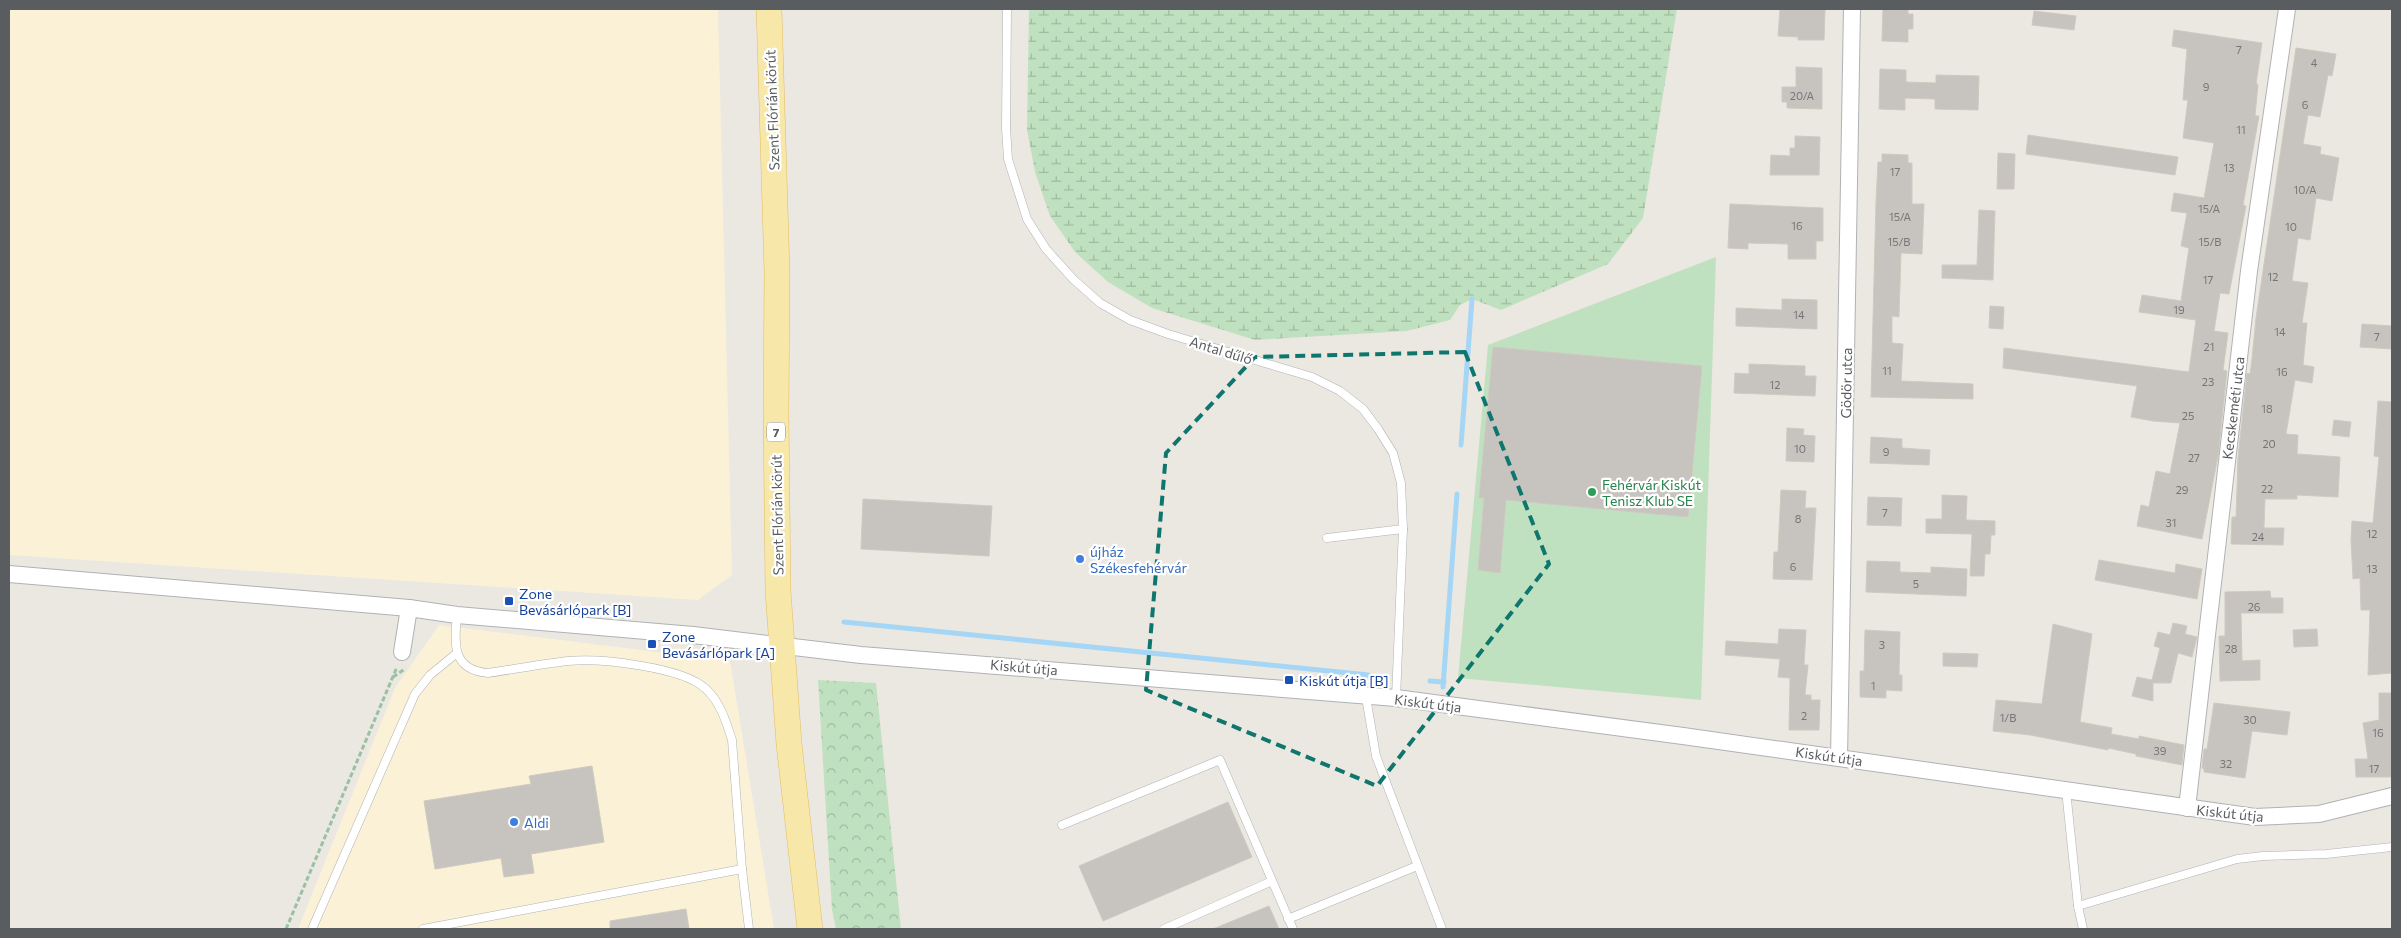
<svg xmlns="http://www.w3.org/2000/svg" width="2401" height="938" font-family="Commissioner,sans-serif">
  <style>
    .commercial { fill: #faf1d7 }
    .forest { fill: url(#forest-crowns) }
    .wetland { fill: url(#wetland-marsh) }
    .pitch { fill: #c0e1bf }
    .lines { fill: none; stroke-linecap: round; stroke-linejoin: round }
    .stream { stroke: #a6d6f6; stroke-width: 5 }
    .building { fill: #c7c3be; stroke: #cfcac0 }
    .service-casing { stroke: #afb2b5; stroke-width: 9 }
    .minor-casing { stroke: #afb2b5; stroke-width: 18 }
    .primary-casing { stroke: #e3bb62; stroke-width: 26 }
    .path { stroke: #9ac1a3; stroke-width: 3; stroke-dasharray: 5 2.5; stroke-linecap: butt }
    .service { stroke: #fff; stroke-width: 8 }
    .minor { stroke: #fff; stroke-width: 16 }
    .primary { stroke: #f7e8aa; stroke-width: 25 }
    .marked { fill: none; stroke: #0f766e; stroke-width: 4; stroke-dasharray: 10 6; stroke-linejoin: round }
    .leisure-dot { fill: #2e9e5b; stroke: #fff; stroke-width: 2 }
    .shop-dot { fill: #3f7fe0; stroke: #fff; stroke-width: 2 }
    .transit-dot { fill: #1a4fb4; stroke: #fff; stroke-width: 2 }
    .labels { text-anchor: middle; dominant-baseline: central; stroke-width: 4.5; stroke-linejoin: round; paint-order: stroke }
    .number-label { font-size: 11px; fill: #757678 }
    .shield { fill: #fff; stroke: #8c8e90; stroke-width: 1 }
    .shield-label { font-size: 12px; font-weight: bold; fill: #5a5d60 }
    .street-label { font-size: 14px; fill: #5a5d60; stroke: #fff }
    .leisure-label { font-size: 14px; fill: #27864d; stroke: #fff; text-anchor: start }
    .shop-label { font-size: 14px; fill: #366cbe; stroke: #fff; text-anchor: start }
    .transit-label { font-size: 14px; fill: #164399; stroke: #fff; text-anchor: start }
  </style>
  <defs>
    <pattern id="forest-crowns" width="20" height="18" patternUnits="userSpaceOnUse" patternTransform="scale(1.25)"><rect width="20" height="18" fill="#c0e1bf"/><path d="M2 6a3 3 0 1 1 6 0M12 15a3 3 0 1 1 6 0" fill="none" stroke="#9fba9f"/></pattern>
    <pattern id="wetland-marsh" width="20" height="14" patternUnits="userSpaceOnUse" patternTransform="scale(1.25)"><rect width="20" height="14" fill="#c0e1bf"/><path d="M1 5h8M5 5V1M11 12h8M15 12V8" fill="none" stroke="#9fba9f"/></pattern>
  </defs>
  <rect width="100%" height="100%" fill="#ebe8e1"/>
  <g class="commercial">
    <polygon points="9,9 718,9 732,575 698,600 9,555"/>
    <polygon points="439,625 730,661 774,929 298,929 395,688"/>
  </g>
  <polygon class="forest" points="818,680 876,683 901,929 836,929 832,910"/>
  <polygon class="wetland" points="1029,9 1677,9 1643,218 1608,264 1501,310 1472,299 1460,305 1450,320 1407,331 1255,340 1152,308 1108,282 1075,252 1050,216 1035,172 1027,130"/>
  <polygon class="pitch" points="1716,257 1701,700 1458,678 1488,345"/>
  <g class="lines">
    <g class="stream">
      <polyline points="1461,445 1472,299"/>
      <polyline points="844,622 1369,675"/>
      <polyline points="1430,681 1444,682"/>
      <polyline points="1443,687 1457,494"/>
    </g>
  </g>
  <g class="building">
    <polygon points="1780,9 1825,9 1824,40 1798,40 1798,37 1778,36"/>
    <polygon points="1883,9 1908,9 1908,14 1913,14 1913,29 1908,29 1908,42 1882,41"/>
    <polygon points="2034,11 2076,16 2074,30 2032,25"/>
    <polygon points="2174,30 2262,43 2256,84 2258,84 2255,116 2259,116 2243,205 2246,206 2229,294 2220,293 2214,331 2228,333 2223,370 2227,371 2218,456 2202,539 2137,526 2141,505 2149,507 2156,471 2170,474 2180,423 2153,421 2131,417 2137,386 2003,368 2004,348 2189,372 2196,320 2139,312 2142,295 2181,301 2189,248 2181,246 2187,213 2171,211 2174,193 2204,198 2214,143 2183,138 2188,100 2183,100 2187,49 2172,46"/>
    <polygon points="2296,48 2336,54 2332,76 2328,75 2320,117 2308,115 2303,144 2321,147 2320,154 2339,158 2332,201 2316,198 2310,240 2298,238 2292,281 2308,283 2302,323 2307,323 2303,365 2314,367 2312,383 2295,380 2286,434 2298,435 2297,454 2340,457 2338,497 2297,495 2297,499 2265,499 2264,528 2284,528 2283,545 2231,544 2232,517 2236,517 2238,458 2247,373 2250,374 2252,359 2256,318"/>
    <polygon points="1796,67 1822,68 1822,109 1787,108 1787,102 1782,102 1782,87 1796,87"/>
    <polygon points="1880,69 1906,70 1906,82 1936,83 1936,75 1979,76 1978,110 1935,109 1935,99 1905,98 1905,110 1879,109"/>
    <polygon points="2028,135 2178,157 2175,175 2026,154"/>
    <polygon points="1795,136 1820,137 1819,175 1770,175 1771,155 1790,156 1790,148 1795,148"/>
    <polygon points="1998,153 2015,154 2014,189 1997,189"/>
    <polygon points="1882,154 1908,155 1908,163 1912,163 1912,204 1924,204 1922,254 1901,253 1899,317 1892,316 1892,343 1903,344 1901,381 1973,384 1973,399 1871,397 1876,202 1878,162 1882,162"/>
    <polygon points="1730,204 1823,208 1823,241 1816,241 1816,259 1788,259 1788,244 1748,243 1748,249 1728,248"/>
    <polygon points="1979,210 1995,211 1993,280 1942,278 1942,265 1977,265"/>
    <polygon points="1782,299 1817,300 1817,329 1736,326 1736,308 1782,310"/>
    <polygon points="1990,306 2004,307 2003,329 1989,328"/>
    <polygon points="2362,324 2392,326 2392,349 2360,347"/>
    <polygon points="1493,347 1702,366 1688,517 1506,500 1500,573 1478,570 1484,498 1479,498"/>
    <polygon points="1749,364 1805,366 1805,376 1816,376 1815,396 1734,393 1735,373 1749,374"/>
    <polygon points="2378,401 2392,402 2392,673 2368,675 2370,610 2361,610 2360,578 2353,579 2351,539 2352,521 2373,523 2379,457 2374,456"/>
    <polygon points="2334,420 2351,422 2349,437 2332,435"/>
    <polygon points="1787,428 1804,429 1803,435 1815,436 1814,462 1786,461"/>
    <polygon points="1871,437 1902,439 1902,448 1930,450 1929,465 1870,463"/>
    <polygon points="1781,490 1806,491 1805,508 1816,508 1812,580 1773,579 1774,552 1778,552"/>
    <polygon points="1942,495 1967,496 1966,520 1995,521 1995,535 1991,535 1990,554 1985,554 1984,576 1970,576 1972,534 1926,533 1926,519 1942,519"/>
    <polygon points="1868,497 1902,498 1901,526 1867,525"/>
    <polygon points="863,499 992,506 989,556 861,549"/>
    <polygon points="2099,560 2175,573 2176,564 2202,569 2197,599 2095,580"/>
    <polygon points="1867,561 1900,562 1900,572 1931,573 1931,567 1967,569 1966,596 1866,592"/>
    <polygon points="2270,591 2271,598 2283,598 2283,613 2241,613 2242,661 2260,660 2260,680 2220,681 2219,636 2225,636 2225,592"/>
    <polygon points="2173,623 2187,626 2185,634 2197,637 2192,657 2178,653 2171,683 2153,683 2153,701 2132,696 2137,677 2152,680 2160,648 2154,646 2158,632 2170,635"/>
    <polygon points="2053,624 2092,634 2080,722 2112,728 2111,734 2139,739 2139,736 2184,745 2182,765 2136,756 2136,754 2108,748 2108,750 2030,735 1993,731 1996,700 2042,704"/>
    <polygon points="1779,629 1806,630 1804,665 1808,665 1805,695 1811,695 1811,700 1820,700 1819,730 1789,730 1790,678 1778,677 1780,659 1725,655 1726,641 1778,644"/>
    <polygon points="2317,629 2318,646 2294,647 2293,630"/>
    <polygon points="1865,630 1900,632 1899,675 1902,675 1902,691 1886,690 1886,698 1860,697 1860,671 1864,671"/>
    <polygon points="1943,653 1978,654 1977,667 1943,666"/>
    <polygon points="2379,693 2392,693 2392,777 2356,777 2355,759 2368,759 2363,723 2379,720"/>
    <polygon points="2214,703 2290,712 2287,735 2252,731 2245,778 2204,772 2204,769 2202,768 2204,749 2207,749"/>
    <polygon points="592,766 604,842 531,854 534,873 504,877 501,858 435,869 424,801 531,784 529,776"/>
    <polygon points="1228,802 1252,857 1103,921 1079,866"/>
    <polygon points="1269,906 1279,929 1213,929"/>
    <polygon points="686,909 689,929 610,929 610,921"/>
  </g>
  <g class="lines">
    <g class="service-casing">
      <g id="service">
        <polyline points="1007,9 1006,128 1008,159 1027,219 1046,249 1073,279 1100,303 1130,320 1168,334 1312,377 1340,391 1363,409 1378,429 1393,453 1401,483 1403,529 1396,698"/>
        <polyline points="1327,538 1403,529"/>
        <path d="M457,615C454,644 452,670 488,673C515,669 542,664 568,661C600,658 683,667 706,689C720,702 726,721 732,740L742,869L749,929"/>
        <polyline points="1366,697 1376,756 1442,929"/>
        <polyline points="2066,790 2078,906 2083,929"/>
        <polyline points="1062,825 1220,760 1293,929"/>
        <polyline points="2078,906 2237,859 2263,856 2326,854 2392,847"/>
        <polyline points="1288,919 1417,866"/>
        <polyline points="312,929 415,694 430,675 457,653"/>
        <polyline points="423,929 742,869"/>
        <polyline points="1164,929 1272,881"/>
      </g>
    </g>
    <g class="minor-casing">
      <g id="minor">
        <polyline points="9,574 409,608 457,615 693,635 861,655 1396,698 1683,736 2255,817 2319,814 2392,796"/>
        <polyline points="402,652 409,608"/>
        <polyline points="1839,758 1852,9"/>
        <polyline points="2187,808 2249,271 2287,9"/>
      </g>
    </g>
    <g class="primary-casing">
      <polyline id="primary" points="769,9 777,272 776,414 778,591 789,744 810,929"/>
    </g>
    <g class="path">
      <polyline points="393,677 405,669"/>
      <polyline points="286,929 397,667"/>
    </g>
    <use href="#service" class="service"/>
    <use href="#minor" class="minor"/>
    <use href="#primary" class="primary"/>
  </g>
  <path class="marked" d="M1465,352L1549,564L1377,786L1146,690L1166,453L1255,357Z"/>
  <circle class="leisure-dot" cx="1592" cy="492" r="5"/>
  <g class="shop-dot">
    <circle cx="1080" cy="559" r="5"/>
    <circle cx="514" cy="822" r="5"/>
  </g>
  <g class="transit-dot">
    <rect x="504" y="596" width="10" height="10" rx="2.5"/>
    <rect x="647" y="639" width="10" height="10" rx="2.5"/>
    <rect x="1284" y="675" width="10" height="10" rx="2.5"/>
  </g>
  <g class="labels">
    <g class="number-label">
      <text x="2239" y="49">7</text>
      <text x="2314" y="62">4</text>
      <text x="2206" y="86">9</text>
      <text x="1802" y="95">20/A</text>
      <text x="2305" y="104">6</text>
      <text x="2241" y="129">11</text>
      <text x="2229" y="167">13</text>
      <text x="1895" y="171">17</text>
      <text x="2305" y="189">10/A</text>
      <text x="2209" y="208">15/A</text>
      <text x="1900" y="216">15/A</text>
      <text x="1797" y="225">16</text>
      <text x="2291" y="226">10</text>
      <text x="1899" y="241">15/B</text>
      <text x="2210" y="241">15/B</text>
      <text x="2273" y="276">12</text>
      <text x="2208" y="279">17</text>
      <text x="2179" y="309">19</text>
      <text x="1799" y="314">14</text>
      <text x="2280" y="331">14</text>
      <text x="2377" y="336">7</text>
      <text x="2209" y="346">21</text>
      <text x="1887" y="370">11</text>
      <text x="2282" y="371">16</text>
      <text x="2208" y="381">23</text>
      <text x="1775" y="384">12</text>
      <text x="2267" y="408">18</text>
      <text x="2188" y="415">25</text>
      <text x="2269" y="443">20</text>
      <text x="1800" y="448">10</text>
      <text x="1886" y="451">9</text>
      <text x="2194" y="457">27</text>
      <text x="2267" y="488">22</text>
      <text x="2182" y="489">29</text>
      <text x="1885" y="512">7</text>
      <text x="1798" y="518">8</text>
      <text x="2171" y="522">31</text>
      <text x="2372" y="533">12</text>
      <text x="2258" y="536">24</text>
      <text x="1793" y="566">6</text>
      <text x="2372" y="568">13</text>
      <text x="1916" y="583">5</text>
      <text x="2254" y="606">26</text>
      <text x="1882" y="644">3</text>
      <text x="2231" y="648">28</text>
      <text x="1873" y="685">1</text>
      <text x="1804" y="715">2</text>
      <text x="2008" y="717">1/B</text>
      <text x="2250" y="719">30</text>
      <text x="2378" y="732">16</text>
      <text x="2160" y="750">39</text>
      <text x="2226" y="763">32</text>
      <text x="2374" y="768">17</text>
    </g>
    <rect class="shield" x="767" y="422.5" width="18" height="19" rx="4"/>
    <g class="shield-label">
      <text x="776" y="432">7</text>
    </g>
    <g class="street-label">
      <text transform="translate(772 110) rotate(-92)">Szent Flórián körút</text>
      <text transform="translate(1221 350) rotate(17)">Antal dűlő</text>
      <text transform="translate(1846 383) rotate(-89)">Gödör utca</text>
      <text transform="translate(2233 408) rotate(-83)">Kecskeméti utca</text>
      <text transform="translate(777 515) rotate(-91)">Szent Flórián körút</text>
      <text transform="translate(1024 667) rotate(5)">Kiskút útja</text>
      <text transform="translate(1428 703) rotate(7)">Kiskút útja</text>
      <text transform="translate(1829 756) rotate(8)">Kiskút útja</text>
      <text transform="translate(2230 813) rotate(6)">Kiskút útja</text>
    </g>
    <g class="leisure-label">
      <text x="1602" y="484">Fehérvár Kiskút<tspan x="1602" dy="16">Tenisz Klub SE</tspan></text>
    </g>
    <g class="shop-label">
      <text x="1090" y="551">újház<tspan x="1090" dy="16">Székesfehérvár</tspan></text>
      <text x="524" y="822">Aldi</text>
    </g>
    <g class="transit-label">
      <text x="519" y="593">Zone<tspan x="519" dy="16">Bevásárlópark [B]</tspan></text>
      <text x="662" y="636">Zone<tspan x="662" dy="16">Bevásárlópark [A]</tspan></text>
      <text x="1299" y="680">Kiskút útja [B]</text>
    </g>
  </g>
  <rect width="2401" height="938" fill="none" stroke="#5a5d60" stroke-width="20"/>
</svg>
